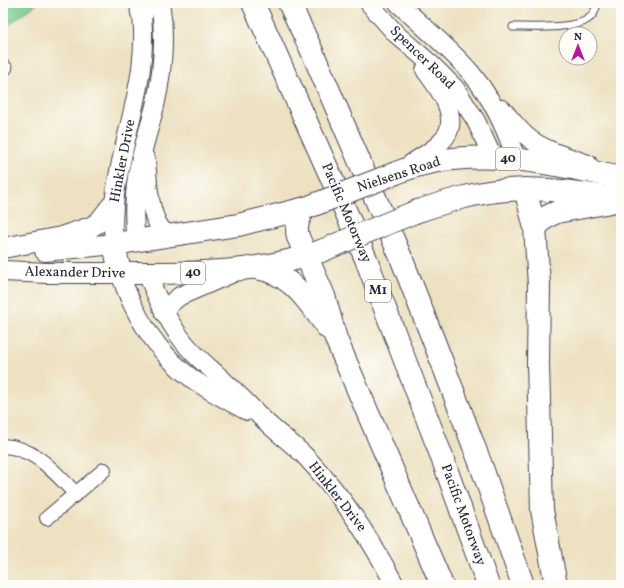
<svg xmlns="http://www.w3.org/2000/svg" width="624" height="588" font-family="Vollkorn,serif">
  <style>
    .green { fill: #75c88b; stroke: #4c7563 }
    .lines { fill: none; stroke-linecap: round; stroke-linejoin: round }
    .service-casing { stroke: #403f4f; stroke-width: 9 }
    .minor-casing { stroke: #403f4f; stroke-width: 16 }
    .tertiary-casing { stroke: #403f4f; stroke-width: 20 }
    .secondary-casing { stroke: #403f4f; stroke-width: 22 }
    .primary-casing { stroke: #403f4f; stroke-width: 24 }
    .motorway-casing { stroke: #403f4f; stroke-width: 24 }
    .service { stroke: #fff; stroke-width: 7 }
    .minor { stroke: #fff; stroke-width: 14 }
    .tertiary { stroke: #fff; stroke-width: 18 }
    .secondary { stroke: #fff; stroke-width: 20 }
    .primary { stroke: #fff; stroke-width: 22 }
    .motorway { stroke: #fff; stroke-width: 22 }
    .primary-bridge-casing { stroke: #403f4f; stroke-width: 24; stroke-linecap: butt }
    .primary-bridge { stroke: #fff; stroke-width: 22 }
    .labels { text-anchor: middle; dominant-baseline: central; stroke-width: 3.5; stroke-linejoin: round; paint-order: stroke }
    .shield { fill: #fdfcf7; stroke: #646373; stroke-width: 1 }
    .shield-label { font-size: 13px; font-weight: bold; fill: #22223b }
    .street-label { font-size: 14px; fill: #22223b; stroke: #fdfcf7 }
  </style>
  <rect width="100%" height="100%" fill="#fdfcf7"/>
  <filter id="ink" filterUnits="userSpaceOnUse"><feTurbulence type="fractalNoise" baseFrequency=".025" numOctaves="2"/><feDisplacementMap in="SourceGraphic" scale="8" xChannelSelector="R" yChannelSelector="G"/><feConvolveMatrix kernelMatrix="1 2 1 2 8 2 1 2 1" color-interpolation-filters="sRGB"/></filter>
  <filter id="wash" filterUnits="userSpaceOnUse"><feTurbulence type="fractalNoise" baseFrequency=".012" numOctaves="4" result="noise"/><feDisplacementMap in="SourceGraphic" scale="16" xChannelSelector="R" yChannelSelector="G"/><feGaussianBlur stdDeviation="0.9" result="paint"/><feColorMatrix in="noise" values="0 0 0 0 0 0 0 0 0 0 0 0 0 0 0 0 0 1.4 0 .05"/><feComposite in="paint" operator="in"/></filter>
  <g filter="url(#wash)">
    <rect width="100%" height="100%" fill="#ede1c1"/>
    <polygon class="green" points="3,3 38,3 3,29"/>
  </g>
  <g filter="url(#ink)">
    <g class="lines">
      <g class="service-casing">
        <path id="service" d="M513,27C531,27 575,29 588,19C593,16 596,9 597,3"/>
      </g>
      <g class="minor-casing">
        <g id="minor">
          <polyline points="3,67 5,68"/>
          <path d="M3,446C36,448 54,472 76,494"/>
          <polyline points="47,518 104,470"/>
        </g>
      </g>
      <g class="tertiary-casing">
        <g id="tertiary">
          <polyline points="369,3 396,34 432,65 455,88 476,121 493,158"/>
          <path d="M398,3C422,26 449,47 471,73C492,98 506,128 516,159"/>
          <path d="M502,109C511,119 519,131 530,139C546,151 569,157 588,164"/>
          <path d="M146,159C148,179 148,225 169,235"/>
          <path d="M408,166C418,158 432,152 441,142C464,120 439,89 425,70"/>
          <path d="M136,240C133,219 134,198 137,177C141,153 149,129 155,106C163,71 166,38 160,3"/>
          <path d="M114,244C106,160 156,86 140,3"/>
          <path d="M120,273C133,314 158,355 194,380C211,392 229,401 247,411"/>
          <path d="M147,273C157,299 169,325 188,347C199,360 213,370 225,382C239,394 251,408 264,420C277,433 292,443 305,456C341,494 371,539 395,585"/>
          <polyline points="164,313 170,304 180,296 233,273"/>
        </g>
      </g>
      <g class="secondary-casing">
        <g id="secondary">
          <polyline points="3,248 61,237 91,227 99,222 113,204"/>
          <polyline points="45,251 114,244"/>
          <polyline points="3,271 48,273 120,273"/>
        </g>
      </g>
      <g class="primary-casing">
        <g id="primary">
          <path d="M396,173C468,143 548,163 621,178"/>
          <path d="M306,208L238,225L114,244L120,273C188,273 256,275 321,251"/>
          <path d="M415,212C445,202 476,192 507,190C545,187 583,193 620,199"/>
        </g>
      </g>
      <g class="motorway-casing">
        <g id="motorway">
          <polyline points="141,3 142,13"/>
          <polyline points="253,3 332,179 366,259 440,452 488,585"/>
          <polyline points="289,3 311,49 402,260 442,362 481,465 523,585"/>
          <polyline points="525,189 535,228 539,284 538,363 542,510 556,585"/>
          <path d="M306,208C299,217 295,225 298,237L324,296L336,339L442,585"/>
          <polyline points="535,228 546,217 557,212 621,200"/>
          <path d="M256,268C293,274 307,301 328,328"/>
        </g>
      </g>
      <use href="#service" class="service"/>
      <use href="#minor" class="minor"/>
      <use href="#tertiary" class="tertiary"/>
      <use href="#secondary" class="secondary"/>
      <use href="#primary" class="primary"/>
      <use href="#motorway" class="motorway"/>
      <g class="primary-bridge-casing">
        <g id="primary-bridge">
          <polyline points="306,208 396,173"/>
          <polyline points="321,251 415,212"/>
        </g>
      </g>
      <use href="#primary-bridge" class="primary-bridge"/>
    </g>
  </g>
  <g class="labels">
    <g class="shield">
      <rect x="496" y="148" width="24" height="22" rx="3"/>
      <rect x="181" y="262" width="24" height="22" rx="3"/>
      <rect x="365" y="280" width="26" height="22" rx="3"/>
    </g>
    <g class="shield-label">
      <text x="508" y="159">40</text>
      <text x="193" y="273">40</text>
      <text x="378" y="291">M1</text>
    </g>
    <g class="street-label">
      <text transform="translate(422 58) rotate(44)">Spencer Road</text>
      <text transform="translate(123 161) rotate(-79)">Hinkler Drive</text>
      <text transform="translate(399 175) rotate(-18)">Nielsens Road</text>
      <text transform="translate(346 213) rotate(67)">Pacific Motorway</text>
      <text transform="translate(75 273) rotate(1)">Alexander Drive</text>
      <text transform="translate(337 497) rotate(52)">Hinkler Drive</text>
      <text transform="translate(463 515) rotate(70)">Pacific Motorway</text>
    </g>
  </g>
  <rect width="624" height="588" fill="none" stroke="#fdfcf7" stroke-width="16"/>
  <g transform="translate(578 46)"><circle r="19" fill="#fdfcf7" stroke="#a5a5ac"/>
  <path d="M0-3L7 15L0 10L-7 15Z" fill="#b5179e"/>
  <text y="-6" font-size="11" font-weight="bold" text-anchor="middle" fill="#22223b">N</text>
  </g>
</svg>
